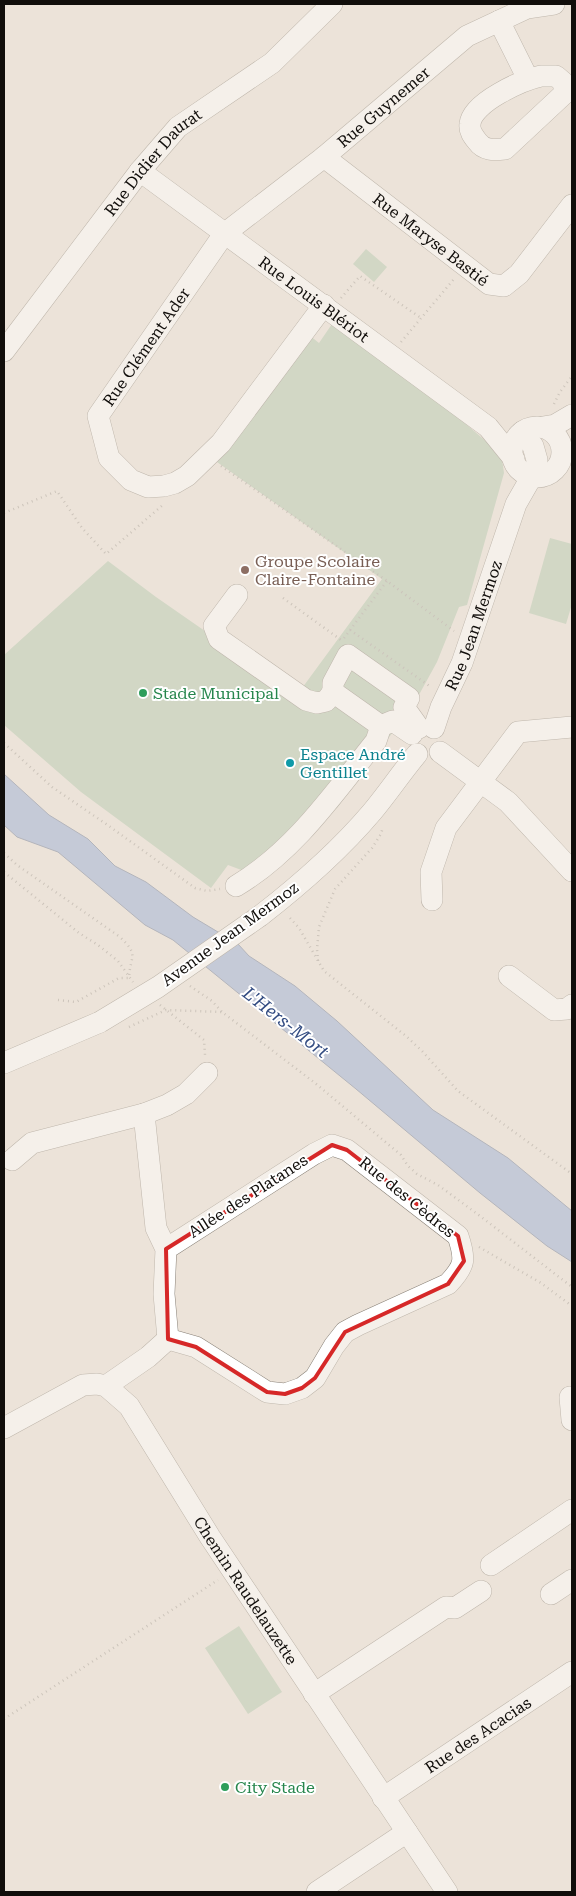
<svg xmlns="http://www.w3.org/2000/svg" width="576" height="1896" font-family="'Roboto Serif',serif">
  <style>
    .green { fill: #b1c7ae }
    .water { fill: #96abd5; stroke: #6e7c98 }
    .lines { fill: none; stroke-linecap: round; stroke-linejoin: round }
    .minor-casing { stroke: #888077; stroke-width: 22 }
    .path { stroke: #a59e97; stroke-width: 2.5; stroke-dasharray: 1 4; stroke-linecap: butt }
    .minor { stroke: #fff; stroke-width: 21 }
    .minor-bridge-casing { stroke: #888077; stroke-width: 22; stroke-linecap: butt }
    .minor-bridge { stroke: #fff; stroke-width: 21 }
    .marked { fill: none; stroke: #d62828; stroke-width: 4; stroke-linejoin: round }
    .education-dot { fill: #8d6e63; stroke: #fff; stroke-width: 2 }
    .leisure-dot { fill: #2e9e5b; stroke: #fff; stroke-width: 2 }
    .culture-dot { fill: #0f9aa8; stroke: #fff; stroke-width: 2 }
    .labels { text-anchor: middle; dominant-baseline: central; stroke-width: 4; stroke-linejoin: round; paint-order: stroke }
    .street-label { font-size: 16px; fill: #110e0b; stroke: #fff }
    .education-label { font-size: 16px; fill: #785e54; stroke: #fff; text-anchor: start }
    .leisure-label { font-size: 16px; fill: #27864d; stroke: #fff; text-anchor: start }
    .culture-label { font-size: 16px; fill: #0d838f; stroke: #fff; text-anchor: start }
    .water-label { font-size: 18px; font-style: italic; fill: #334c82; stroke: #fff }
  </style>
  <rect width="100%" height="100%" fill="#ece3d9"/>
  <g class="green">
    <polygon points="366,249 387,267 374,282 353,264"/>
    <polygon points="332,324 425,389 495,449 502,459 504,473 467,605 459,607 437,662 415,702 337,808 244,871 228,865 211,888 81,792 4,725 4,655 108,561 156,597 297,695 382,579 217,462 309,335 319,343"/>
    <polygon points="550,538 572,544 572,604 566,624 529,613"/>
    <polygon points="239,1626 282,1692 248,1714 205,1648"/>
  </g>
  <polygon class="water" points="4,774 49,815 88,839 115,866 146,882 193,917 238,944 249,956 295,986 337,1021 433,1110 508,1158 572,1211 572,1262 547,1246 480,1193 356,1089 173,940 145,925 58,852 17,837 4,825"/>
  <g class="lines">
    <g class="minor-casing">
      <g id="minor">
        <polyline points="499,21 528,79"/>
        <path d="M541,76H556L563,82L565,93L505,149C494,150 484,151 477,141C473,136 469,131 470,124C472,102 523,80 541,76Z"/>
        <path id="s1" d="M324,157L489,284L504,286L519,274L572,205"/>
        <path id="s2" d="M140,171L488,427L514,459"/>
        <path id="s3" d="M324,305L221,443L187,476L175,483L164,486L148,487L131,480L109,458L98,416L224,234L324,157L467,36L527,8L554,4"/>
        <path id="s4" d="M4,351L140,171L178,127L272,63L332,4"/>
        <polyline points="543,427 555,425 572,415"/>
        <circle cx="537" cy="452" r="25"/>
        <polyline points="237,595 214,626 219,639 306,700 317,703 326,701 333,692"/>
        <polyline points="381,726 333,692 333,683 348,655 409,698 404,707 419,728"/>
        <path id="s5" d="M434,728L441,707L462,663L516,504L536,469L537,460L533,446L522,432"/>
        <polyline points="440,752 508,802 572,871"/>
        <path d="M236,886C295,851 334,793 376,741L381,726L393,721L412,734"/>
        <polyline points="432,900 431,872 446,828 518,732 572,727"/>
        <path d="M260,916C300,885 339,851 372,812C388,793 401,773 417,754"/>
        <polyline points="509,976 554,1010 567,1009 572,1005"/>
        <polyline points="4,1063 100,1022"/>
        <path d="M144,1114L156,1228L166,1249L164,1294L168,1339L196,1347L267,1392L285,1394L302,1388L315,1378L334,1346L345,1332L358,1325L448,1284C465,1266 466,1260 458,1236L347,1150L332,1145L314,1154L166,1249"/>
        <polyline points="12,1160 32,1143 144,1114 167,1105 186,1094 207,1073"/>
        <polyline points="106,1386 148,1357 168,1339"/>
        <polyline points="570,1397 572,1420"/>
        <path id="s6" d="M4,1428L83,1385L97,1384L106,1386L129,1406L210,1537L447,1892"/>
        <polyline points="491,1565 572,1510"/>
        <polyline points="551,1594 572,1580"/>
        <polyline points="314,1694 446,1607 455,1608 481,1591"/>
        <path id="s7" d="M383,1798L572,1672"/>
        <polyline points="317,1892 407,1832"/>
      </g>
    </g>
    <g class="path">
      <polyline points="341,298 360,276 421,318"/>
      <polyline points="401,342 454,279"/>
      <polyline points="554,404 560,392 572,376"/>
      <polyline points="221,466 387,581 454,631"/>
      <polyline points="4,513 57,491 82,528 106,554 164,504"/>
      <polyline points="283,598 341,640"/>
      <polyline points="350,630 431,687"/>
      <polyline points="344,638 387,581"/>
      <polyline points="4,743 52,787 109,826 195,888 207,891 220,889"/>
      <path d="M4,853L17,865L120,937C140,956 130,955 129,978"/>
      <polyline points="4,872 79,933 98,945 118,961 133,982"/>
      <polyline points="290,918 299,928 324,971 406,1036 422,1051 458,1091 572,1174"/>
      <polyline points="318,961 317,949 319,927 335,889 372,848 381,834 383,827"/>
      <polyline points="190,986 212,1001 222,1012"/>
      <polyline points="58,1000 76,1002 119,978 129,978"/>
      <polyline points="160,1005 204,1040 205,1055"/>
      <polyline points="129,1027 166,1010 222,1012 315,1083 401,1155 408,1166 417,1174 438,1185 480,1216 572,1287"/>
      <polyline points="479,1247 541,1283 572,1306"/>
      <polyline points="4,1719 218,1580"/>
    </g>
    <use href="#minor" class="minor"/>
    <g class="minor-bridge-casing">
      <polyline id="minor-bridge" points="100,1022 158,987 260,916"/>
    </g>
    <use href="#minor-bridge" class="minor-bridge"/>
  </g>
  <path d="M0 0H576V1896H0ZM332,1145L347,1150L458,1236L464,1261L448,1284L345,1332L315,1378L302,1388L285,1394L267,1392L196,1347L168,1339L166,1249Z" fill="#ece3d9" fill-opacity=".55" fill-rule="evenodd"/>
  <path class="marked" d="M332,1145L347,1150L458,1236L464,1261L448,1284L345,1332L315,1378L302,1388L285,1394L267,1392L196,1347L168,1339L166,1249Z"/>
  <circle class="education-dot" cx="245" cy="570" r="5"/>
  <g class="leisure-dot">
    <circle cx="143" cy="693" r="5"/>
    <circle cx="225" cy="1787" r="5"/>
  </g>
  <circle class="culture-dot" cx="290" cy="763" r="5"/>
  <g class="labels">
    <g class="street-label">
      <text stroke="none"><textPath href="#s3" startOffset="779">Rue Guynemer</textPath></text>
      <text stroke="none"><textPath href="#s4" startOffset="241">Rue Didier Daurat</textPath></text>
      <text stroke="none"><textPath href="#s1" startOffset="135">Rue Maryse Bastié</textPath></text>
      <text stroke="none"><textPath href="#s2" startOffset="216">Rue Louis Blériot</textPath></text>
      <text stroke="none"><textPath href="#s3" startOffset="438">Rue Clément Ader</textPath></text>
      <text stroke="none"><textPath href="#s5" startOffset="110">Rue Jean Mermoz</textPath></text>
      <text transform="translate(230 934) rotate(-36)">Avenue Jean Mermoz</text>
      <text transform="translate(248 1196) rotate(-33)">Allée des Platanes</text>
      <text transform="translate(407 1197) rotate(39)">Rue des Cèdres</text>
      <text stroke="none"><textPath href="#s6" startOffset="362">Chemin Raudelauzette</textPath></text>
      <text stroke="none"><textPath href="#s7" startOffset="114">Rue des Acacias</textPath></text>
    </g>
    <g class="education-label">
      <text x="255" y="561">Groupe Scolaire<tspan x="255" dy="18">Claire-Fontaine</tspan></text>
    </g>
    <g class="leisure-label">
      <text x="153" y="693">Stade Municipal</text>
      <text x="235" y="1787">City Stade</text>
    </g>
    <g class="culture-label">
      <text x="300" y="754">Espace André<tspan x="300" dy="18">Gentillet</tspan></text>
    </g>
    <g class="water-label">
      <text transform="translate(286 1022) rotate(38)">L'Hers-Mort</text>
    </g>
  </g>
  <rect width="576" height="1896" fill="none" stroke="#110e0b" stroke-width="10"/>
</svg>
